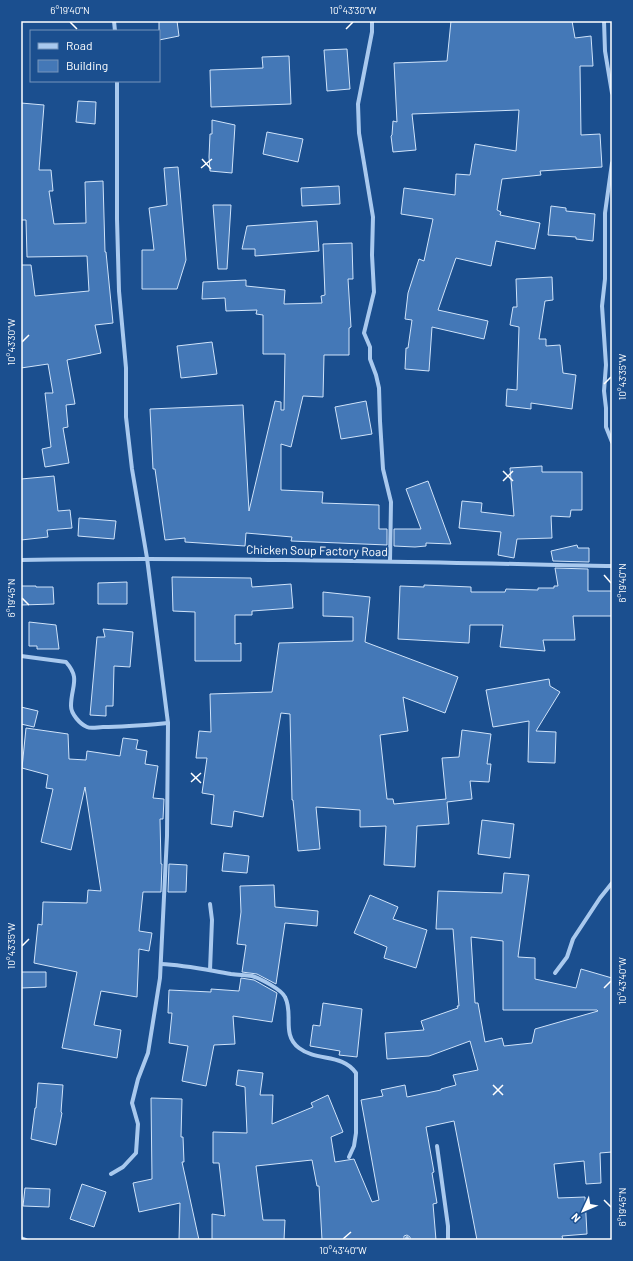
<svg xmlns="http://www.w3.org/2000/svg" width="633" height="1261" font-family="Barlow,sans-serif">
  <style>
    .building { fill: #4478b7; stroke: #cfe3fa; fill-rule: evenodd }
    .lines { fill: none; stroke-linecap: round; stroke-linejoin: round }
    .minor { stroke: #a9c9ee; stroke-width: 4 }
    .ticks { fill: none; stroke: #fff; stroke-width: 1.5 }
    .labels { text-anchor: middle; dominant-baseline: central; stroke-width: 3; stroke-linejoin: round; paint-order: stroke }
    .street-label { font-size: 12px; fill: #fff; stroke: #1b4f8f }
    .neatline { fill: none; stroke: #fff; stroke-width: 1.5 }
    .ticks-label { font-size: 10px; text-anchor: middle; fill: #fff }
  </style>
  <rect width="100%" height="100%" fill="#1b4f8f"/>
  <g class="building">
    <polygon points="159,21 177,21 179,36 159,40"/>
    <polygon points="451,21 572,21 575,38 591,36 593,66 580,66 581,135 600,134 602,167 540,171 541,175 502,179 497,210 501,212 500,215 540,223 535,249 496,241 491,266 456,258 438,310 488,321 484,339 432,327 429,371 405,369 406,348 408,348 412,320 405,319 408,293 419,259 424,261 433,219 401,214 404,188 455,195 456,174 470,175 475,144 516,151 519,110 412,114 416,150 393,152 391,136 392,135 393,121 397,122 394,63 447,61"/>
    <polygon points="347,49 350,89 327,91 324,50"/>
    <polygon points="289,56 291,104 211,107 210,70 263,68 262,57"/>
    <polygon points="78,101 96,102 95,124 76,122"/>
    <polygon points="21,103 44,105 39,170 51,170 53,191 49,191 54,224 86,223 85,182 103,181 105,252 106,252 113,323 95,325 101,353 67,360 75,404 66,405 68,427 63,428 69,463 45,467 42,449 51,447 45,393 53,393 48,364 21,368 21,265 31,265 35,296 89,291 87,256 27,257 26,220 21,220"/>
    <polygon points="212,120 235,125 232,173 210,171 209,157 210,134 212,134"/>
    <polygon points="267,132 303,139 298,162 263,154"/>
    <polygon points="178,167 186,260 177,289 142,289 142,250 154,250 149,208 167,205 164,168"/>
    <polygon points="339,186 340,204 302,206 301,188"/>
    <polygon points="213,205 231,205 227,269 218,269"/>
    <polygon points="551,206 566,208 566,211 595,214 593,241 576,239 576,237 548,235"/>
    <polygon points="317,221 319,251 255,256 255,249 242,249 247,226"/>
    <polygon points="352,243 353,279 348,279 351,327 349,328 349,355 324,355 323,397 303,396 291,447 281,444 281,490 323,492 322,503 379,505 379,529 387,529 387,545 291,541 292,537 246,533 245,546 185,542 185,538 165,540 155,469 153,469 150,409 243,405 249,511 275,401 281,402 281,410 284,410 285,354 263,354 263,315 256,314 257,310 226,311 225,298 202,299 203,282 246,280 246,286 285,290 284,304 322,303 321,296 325,295 323,244"/>
    <polygon points="552,277 553,300 545,301 539,339 546,339 546,346 560,345 563,373 576,375 572,409 531,403 531,409 506,406 507,389 517,390 519,327 510,325 513,307 517,307 516,279"/>
    <polygon points="212,342 217,374 181,378 177,346"/>
    <polygon points="366,401 372,434 341,439 335,407"/>
    <polygon points="542,466 542,472 582,472 582,510 571,510 570,517 551,516 552,538 517,539 514,558 498,555 501,532 459,528 462,501 482,503 481,512 514,516 510,468"/>
    <polygon points="54,476 58,511 70,510 72,528 47,530 48,537 21,540 21,479"/>
    <polygon points="428,481 451,544 426,543 426,546 415,547 394,546 394,529 421,529 406,489"/>
    <polygon points="79,518 116,521 114,539 78,536"/>
    <polygon points="577,545 578,548 589,548 589,562 553,561 551,551"/>
    <polygon points="555,568 588,569 588,591 612,591 612,616 573,616 575,640 543,640 545,651 500,647 503,625 470,625 469,643 398,639 400,586 424,587 424,585 471,587 471,592 505,592 506,589 538,590 538,588 554,588 554,586 558,586"/>
    <polygon points="172,577 251,578 252,587 291,584 293,608 252,611 252,615 235,615 235,644 241,643 241,661 195,661 195,612 173,611"/>
    <polygon points="127,582 127,604 98,604 98,583"/>
    <polygon points="21,586 36,586 36,587 53,587 54,604 21,605"/>
    <polygon points="323,592 370,597 365,642 458,677 445,713 403,697 408,731 380,735 387,799 393,799 394,804 446,799 442,758 459,757 462,730 491,734 487,764 491,764 489,782 470,781 472,799 447,802 449,824 417,826 415,867 384,865 386,826 360,827 360,810 316,807 320,849 298,851 293,800 292,800 290,714 281,713 263,817 234,811 232,827 211,824 214,795 202,793 207,758 196,758 199,731 211,732 210,694 272,692 279,643 353,641 353,617 323,616"/>
    <polygon points="29,622 56,625 59,649 37,649 37,646 29,646"/>
    <polygon points="103,629 133,632 130,667 114,666 113,706 106,706 106,716 90,715 97,637 105,637"/>
    <polygon points="549,679 550,686 560,692 536,731 556,732 555,763 528,762 529,721 493,727 486,690"/>
    <polygon points="21,707 38,711 34,727 21,724"/>
    <polygon points="26,728 68,734 69,759 86,760 87,751 120,756 123,738 138,740 136,749 147,751 145,764 158,766 153,798 164,799 163,819 160,819 161,864 162,864 161,892 143,892 139,931 152,933 149,951 139,949 137,997 101,991 94,1025 121,1030 117,1058 62,1048 77,972 34,963 38,924 42,925 43,902 87,903 88,890 101,891 85,787 71,850 41,842 53,789 46,788 48,775 22,768"/>
    <polygon points="482,820 514,824 510,858 478,854"/>
    <polygon points="224,853 249,856 247,873 222,871"/>
    <polygon points="169,864 187,865 186,892 168,892"/>
    <path d="M504,873L529,875L518,957L535,958V979L576,988L581,969L612,978V1152L600,1153L601,1183L586,1184L584,1161L554,1164L558,1198L585,1197L587,1234L562,1236L563,1240H477L454,1121L426,1127L434,1172L432,1173L437,1203L433,1204L436,1240H410V1237L407,1235L404,1236V1240H322L319,1186H317L312,1160L256,1166L263,1220H285L284,1240H212V1214L225,1216L219,1163H213V1132L247,1133L245,1087L236,1085L238,1070L263,1073L260,1095H273L272,1124L313,1107L311,1103L328,1095L343,1132L331,1137L335,1162L354,1159L372,1202L379,1200L361,1100L383,1096L381,1090L405,1085L407,1097L441,1090V1089L456,1085L453,1075L478,1070L470,1041L429,1056L387,1059L385,1033L424,1030L421,1021L458,1008L457,1006H459L453,929H436L438,891L502,893ZM471,937L503,941V1010H597L598,1011L535,1029L532,1043L504,1046L502,1038L485,1042L478,1003H475Z"/>
    <polygon points="274,885 275,907 318,911 317,926 285,923 276,984 257,974 242,972 246,945 237,944 241,912 240,886"/>
    <polygon points="370,895 398,907 393,919 427,930 416,968 384,958 387,947 354,933"/>
    <polygon points="21,972 46,972 46,987 21,988"/>
    <polygon points="241,978 254,980 277,993 272,1022 233,1016 235,1044 214,1045 206,1086 182,1081 188,1046 169,1043 172,1013 168,1013 169,990 211,992 211,989 239,991"/>
    <polygon points="323,1003 362,1009 357,1057 339,1055 340,1051 310,1046 313,1025 320,1026"/>
    <polygon points="38,1083 63,1085 61,1112 62,1113 56,1145 31,1139 35,1108 36,1108"/>
    <polygon points="151,1098 182,1099 181,1137 183,1137 184,1162 182,1162 199,1240 179,1240 180,1203 139,1212 133,1183 152,1179"/>
    <polygon points="82,1184 106,1192 94,1227 70,1219"/>
    <polygon points="25,1188 50,1189 49,1207 23,1206"/>
  </g>
  <g class="lines">
    <g class="minor">
      <polyline points="114,21 115,31"/>
      <polyline points="372,21 372,32 358,104 359,133 373,217 372,255 374,292 364,333 370,347 370,359 376,375 379,388 380,421 383,469 391,502 390,561"/>
      <polyline points="604,21 605,51 612,93"/>
      <polyline points="612,163 605,213 605,279 602,306 606,365 604,391 606,408 606,427 612,442"/>
      <path d="M21,560C218,557 415,562 612,566"/>
      <path d="M21,656L66,662C81,679 71,686 71,706C71,714 80,724 87,727C91,729 98,727 103,727C125,727 146,725 168,723"/>
      <path d="M161,964C185,965 207,970 231,974C238,975 245,975 252,976C260,978 282,990 285,997C294,1014 281,1034 299,1048C317,1062 342,1053 356,1073V1133L354,1146L349,1157"/>
      <polyline points="210,970 212,920 210,904"/>
      <polyline points="555,973 567,957 573,939 600,898 612,883"/>
      <polyline points="437,1146 448,1226 448,1240"/>
      <polyline points="111,1174 123,1167 136,1153 138,1124 132,1103 138,1079 148,1053 160,978 167,836 168,723 147,558 132,469 126,417 126,368 119,291 117,219 117,81"/>
      <polyline points="21,1238 26,1240"/>
      <polyline points="407,1238 407,1240"/>
    </g>
  </g>
  <path class="ticks" d="M70,22L77,29M346,29L353,22M202,159L211,169M201,168L212,159M22,342L29,335M604,384L611,377M503,471L513,481M503,481L513,471M604,575L611,583M22,598L29,605M191,773L201,783M191,782L201,773M22,946L29,939M604,988L611,981M493,1085L503,1095M493,1095L503,1085M604,1200L611,1207M343,1239L351,1232"/>
  <g class="labels">
    <g class="street-label">
      <text transform="translate(317 550) rotate(1)">Chicken Soup Factory Road</text>
    </g>
  </g>
  <rect width="633" height="1261" fill="none" stroke="#1b4f8f" stroke-width="44"/>
  <rect x="30" y="30" width="130" height="52" fill="#1b4f8f" stroke="#7695bc"/>
  <rect x="38" y="43" width="20" height="6" fill="#a9c9ee" stroke="#7695bc"/>
  <text x="66" y="50" font-size="12" fill="#ffffff">Road</text>
  <rect x="38" y="60" width="20" height="12" fill="#4478b7" stroke="#7695bc"/>
  <text x="66" y="70" font-size="12" fill="#ffffff">Building</text>
  <g transform="translate(583 1211) rotate(226)" stroke="#1b4f8f" stroke-width="3" paint-order="stroke">
  <path d="M0-3L7 15L0 10L-7 15Z" fill="#ffffff"/>
  <text y="-6" font-size="11" font-weight="bold" text-anchor="middle" fill="#ffffff">N</text>
  </g>
  <rect x="22" y="22" width="589" height="1217" class="neatline"/>
  <g class="ticks-label">
    <text x="70" y="14">6°19'40"N</text>
    <text x="353" y="14">10°43'30"W</text>
    <text transform="translate(11 342) rotate(-90)" y="4">10°43'30"W</text>
    <text transform="translate(622 377) rotate(-90)" y="4">10°43'35"W</text>
    <text transform="translate(622 583) rotate(-90)" y="4">6°19'40"N</text>
    <text transform="translate(11 598) rotate(-90)" y="4">6°19'45"N</text>
    <text transform="translate(11 946) rotate(-90)" y="4">10°43'35"W</text>
    <text transform="translate(622 981) rotate(-90)" y="4">10°43'40"W</text>
    <text transform="translate(622 1207) rotate(-90)" y="4">6°19'45"N</text>
    <text x="343" y="1254">10°43'40"W</text>
  </g>
</svg>
